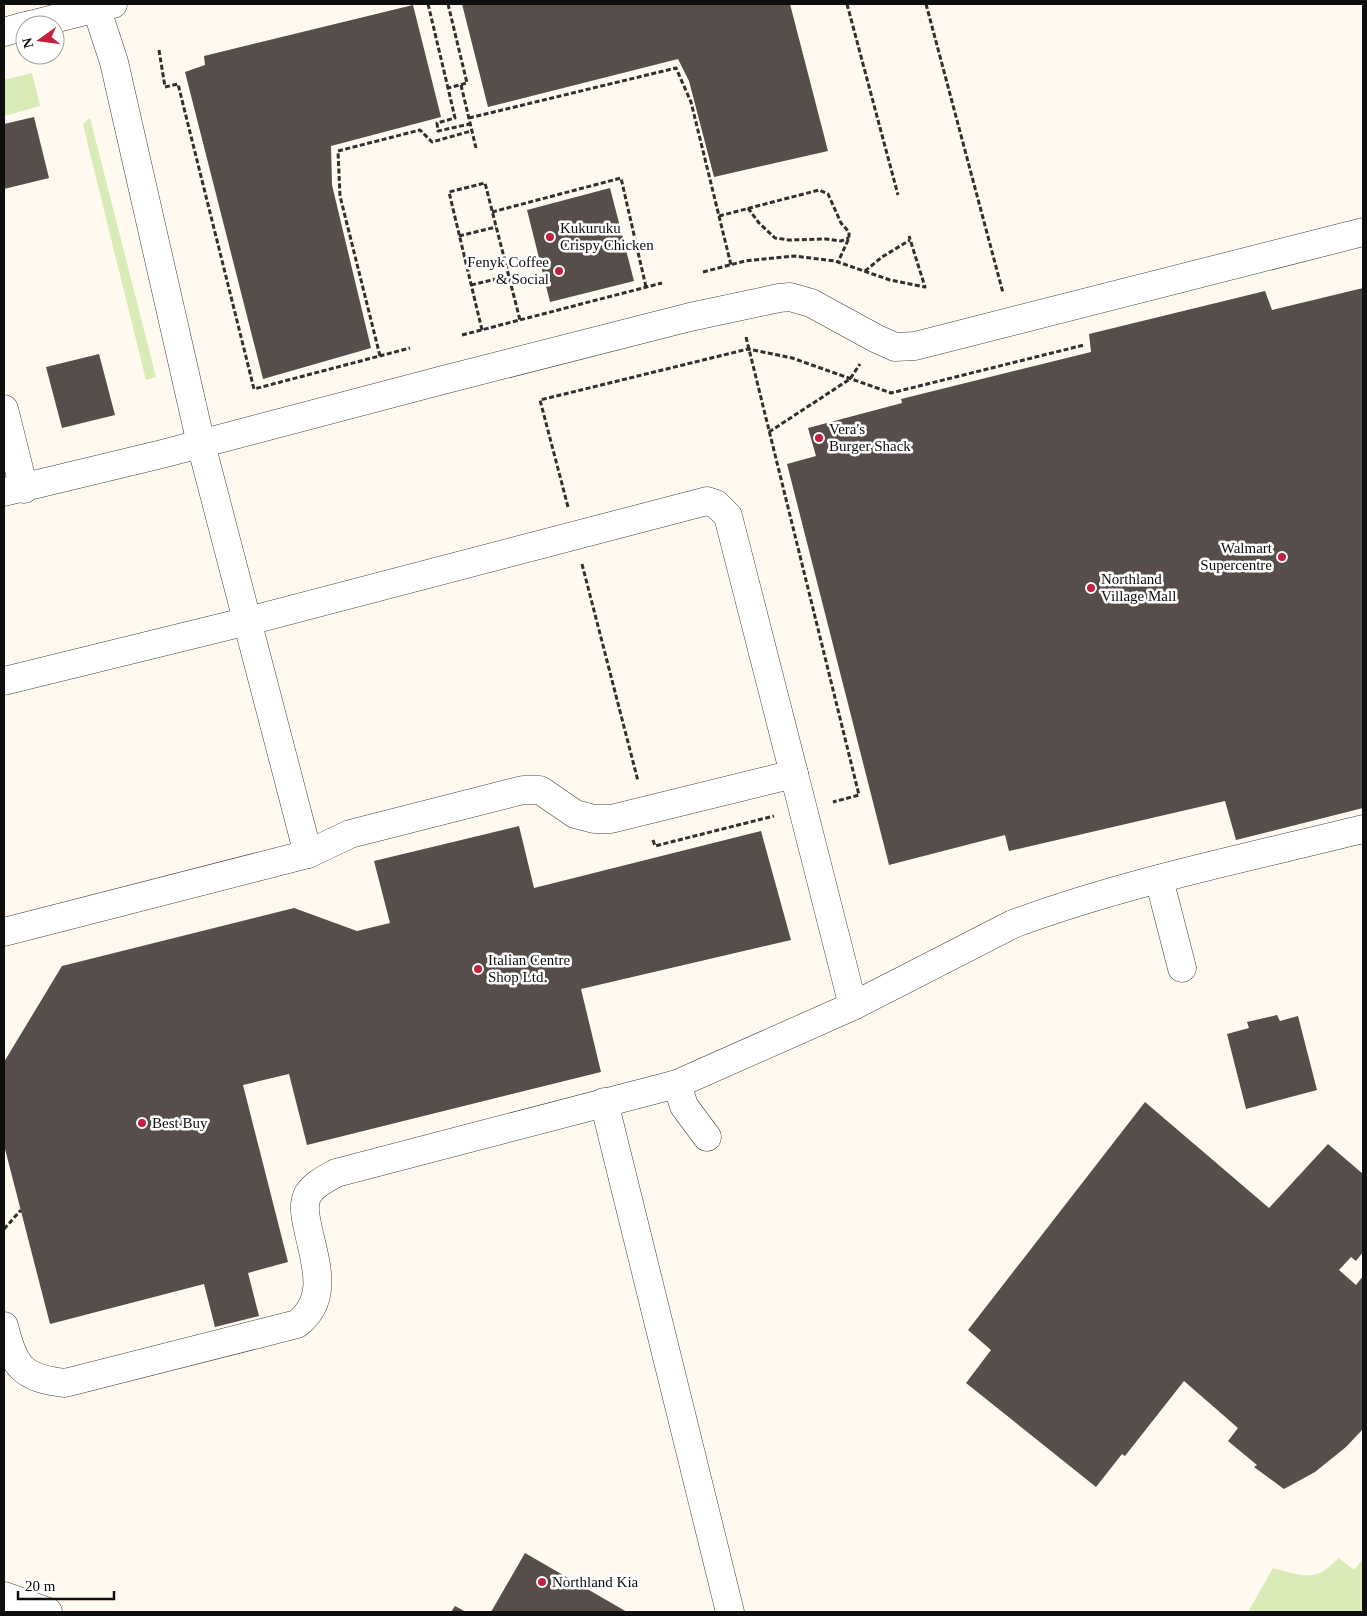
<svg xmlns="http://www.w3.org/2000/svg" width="1367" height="1616" font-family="Georgia,serif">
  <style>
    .green { fill: #d9ebb7 }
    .building { fill: #574d4a }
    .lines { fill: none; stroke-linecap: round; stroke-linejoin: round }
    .minor-casing { stroke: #414141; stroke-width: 29 }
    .path { stroke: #303030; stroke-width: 3; stroke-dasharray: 5 2.5; stroke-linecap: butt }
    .minor { stroke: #fff; stroke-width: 28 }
    .poi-dot { fill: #c32140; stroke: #fff; stroke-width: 2 }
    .labels { text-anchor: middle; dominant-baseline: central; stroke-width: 5; stroke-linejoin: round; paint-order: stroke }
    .poi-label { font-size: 15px; fill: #0e0e0e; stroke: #fff; text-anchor: start }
  </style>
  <rect width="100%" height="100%" fill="#fff9ef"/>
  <g class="green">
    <polygon points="32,73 40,106 4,116 4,80"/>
    <polygon points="90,118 156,377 146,380 84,129 83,124"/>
    <path d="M1339,1558L1354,1570L1363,1559V1612H1248L1273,1568C1288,1572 1306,1579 1320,1573C1327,1570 1333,1563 1339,1558Z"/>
  </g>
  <g class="building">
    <polygon points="462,4 790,4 828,151 714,177 689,81 678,59 488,107"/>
    <polygon points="413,5 441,117 331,146 332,185 371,348 263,379 185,72 205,65 204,56"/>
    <polygon points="34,117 49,178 4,189 4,124"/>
    <polygon points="610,188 634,281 550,302 527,210"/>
    <polygon points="1363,288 1363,808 1236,840 1225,801 1009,851 1005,835 889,865 787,464 816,456 808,428 902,403 901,399 1091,352 1089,334 1265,291 1272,310"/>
    <polygon points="99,354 115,415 62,428 46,367"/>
    <polygon points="519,826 534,888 761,831 791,940 581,989 601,1072 307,1145 289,1074 243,1085 288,1262 248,1273 259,1316 215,1327 204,1284 50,1324 4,1145 4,1062 62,966 294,908 357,931 390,923 374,861"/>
    <polygon points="1277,1015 1280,1021 1298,1016 1317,1090 1246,1109 1227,1034 1249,1028 1247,1022"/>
    <polygon points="1145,1102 1269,1208 1328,1144 1363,1174 1363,1252 1356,1261 1351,1257 1339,1270 1356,1285 1363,1276 1363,1429 1346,1447 1315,1472 1284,1489 1254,1467 1257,1465 1228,1441 1238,1428 1184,1381 1125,1456 1122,1454 1096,1487 966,1383 991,1350 968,1330"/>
    <polygon points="525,1553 627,1612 491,1612"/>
    <polygon points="455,1606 466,1612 451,1612"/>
  </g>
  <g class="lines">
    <g class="minor-casing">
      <g id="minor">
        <polyline points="95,4 114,62 201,444 308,854"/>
        <polyline points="30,25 113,4"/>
        <polyline points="4,32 25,26"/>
        <polyline points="4,409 24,489"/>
        <polyline points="4,492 162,454 443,380 690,317 779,298 790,297 811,303 877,339 895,347 915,346 1363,232"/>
        <polyline points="4,681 248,621 707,501 716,504 728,516 794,774 611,819 594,819 575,814 540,790 523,790 350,834 308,854 4,932"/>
        <polyline points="794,774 853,1006"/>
        <polyline points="1159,879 1182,968"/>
        <polyline points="677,1084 684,1106 707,1137"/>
        <polyline points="604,1102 730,1612"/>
        <path d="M4,1326C14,1367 22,1378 65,1383L297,1324C331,1298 314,1260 307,1224C305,1214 303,1204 308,1194C315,1184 325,1179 336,1173L677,1084L853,1006L1013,924C1127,882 1246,858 1363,829"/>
        <polyline points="4,1596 48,1612"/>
      </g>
    </g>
    <g class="path">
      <polyline points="428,4 448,88"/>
      <polyline points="448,4 467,83 448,88 455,118 437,123 438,131 470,124"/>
      <polyline points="847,4 898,195"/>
      <polyline points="926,4 1003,293"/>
      <polyline points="159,50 165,87 178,84 254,389 410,348"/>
      <polyline points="461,85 476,148"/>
      <polyline points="469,118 676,68 691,102 731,265"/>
      <polyline points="748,208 759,223 775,238 789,240 826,239 841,241 849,238"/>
      <polyline points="492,212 621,178 646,287"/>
      <polyline points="719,216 819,190 828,194 841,223 849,232 849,238 838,262"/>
      <polyline points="459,236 496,227"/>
      <polyline points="865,271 882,257 910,240"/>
      <polyline points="703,272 745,261 794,256 835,261 890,280 925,287 909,236"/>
      <polyline points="471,285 509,276"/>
      <polyline points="482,330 449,192 485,183 520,320"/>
      <polyline points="462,335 662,283"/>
      <polyline points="746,337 859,795 833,802"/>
      <polyline points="380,356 340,196 338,151 420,130 432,142 471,131"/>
      <polyline points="769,432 850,379 860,364"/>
      <polyline points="568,507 540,400 748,349 792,358 891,393 1084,345"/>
      <polyline points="582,564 638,781"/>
      <polyline points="653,840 655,846 774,816"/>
      <polyline points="4,1229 21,1210"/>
    </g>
    <use href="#minor" class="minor"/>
  </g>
  <g class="poi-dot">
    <circle cx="550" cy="237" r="5"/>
    <circle cx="559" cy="271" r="5"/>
    <circle cx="819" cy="438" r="5"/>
    <circle cx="1282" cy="557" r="5"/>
    <circle cx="1091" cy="588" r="5"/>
    <circle cx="478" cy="969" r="5"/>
    <circle cx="142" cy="1123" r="5"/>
    <circle cx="542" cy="1582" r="5"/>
  </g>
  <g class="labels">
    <g class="poi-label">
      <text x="560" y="228">Kukuruku<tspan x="560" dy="17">Crispy Chicken</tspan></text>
      <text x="549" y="262" text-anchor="end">Fenyk Coffee<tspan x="549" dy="17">&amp; Social</tspan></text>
      <text x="829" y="429">Vera's<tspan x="829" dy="17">Burger Shack</tspan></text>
      <text x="1272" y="548" text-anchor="end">Walmart<tspan x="1272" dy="17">Supercentre</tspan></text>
      <text x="1101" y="579">Northland<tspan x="1101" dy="17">Village Mall</tspan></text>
      <text x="488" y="960">Italian Centre<tspan x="488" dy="17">Shop Ltd.</tspan></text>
      <text x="152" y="1123">Best Buy</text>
      <text x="552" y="1582">Northland Kia</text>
    </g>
  </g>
  <rect width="1367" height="1616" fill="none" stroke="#0e0e0e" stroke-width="10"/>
  <g transform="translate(40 40) rotate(256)"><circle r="24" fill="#ffffff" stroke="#9f9f9f"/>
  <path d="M0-4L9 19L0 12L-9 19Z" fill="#c32140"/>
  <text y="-8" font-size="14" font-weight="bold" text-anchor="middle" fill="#0e0e0e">N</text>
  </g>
  <path d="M18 1591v8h96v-8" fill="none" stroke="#0e0e0e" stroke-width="2.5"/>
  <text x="25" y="1591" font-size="15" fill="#0e0e0e" stroke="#ffffff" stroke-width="4" paint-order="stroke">20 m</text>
</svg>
